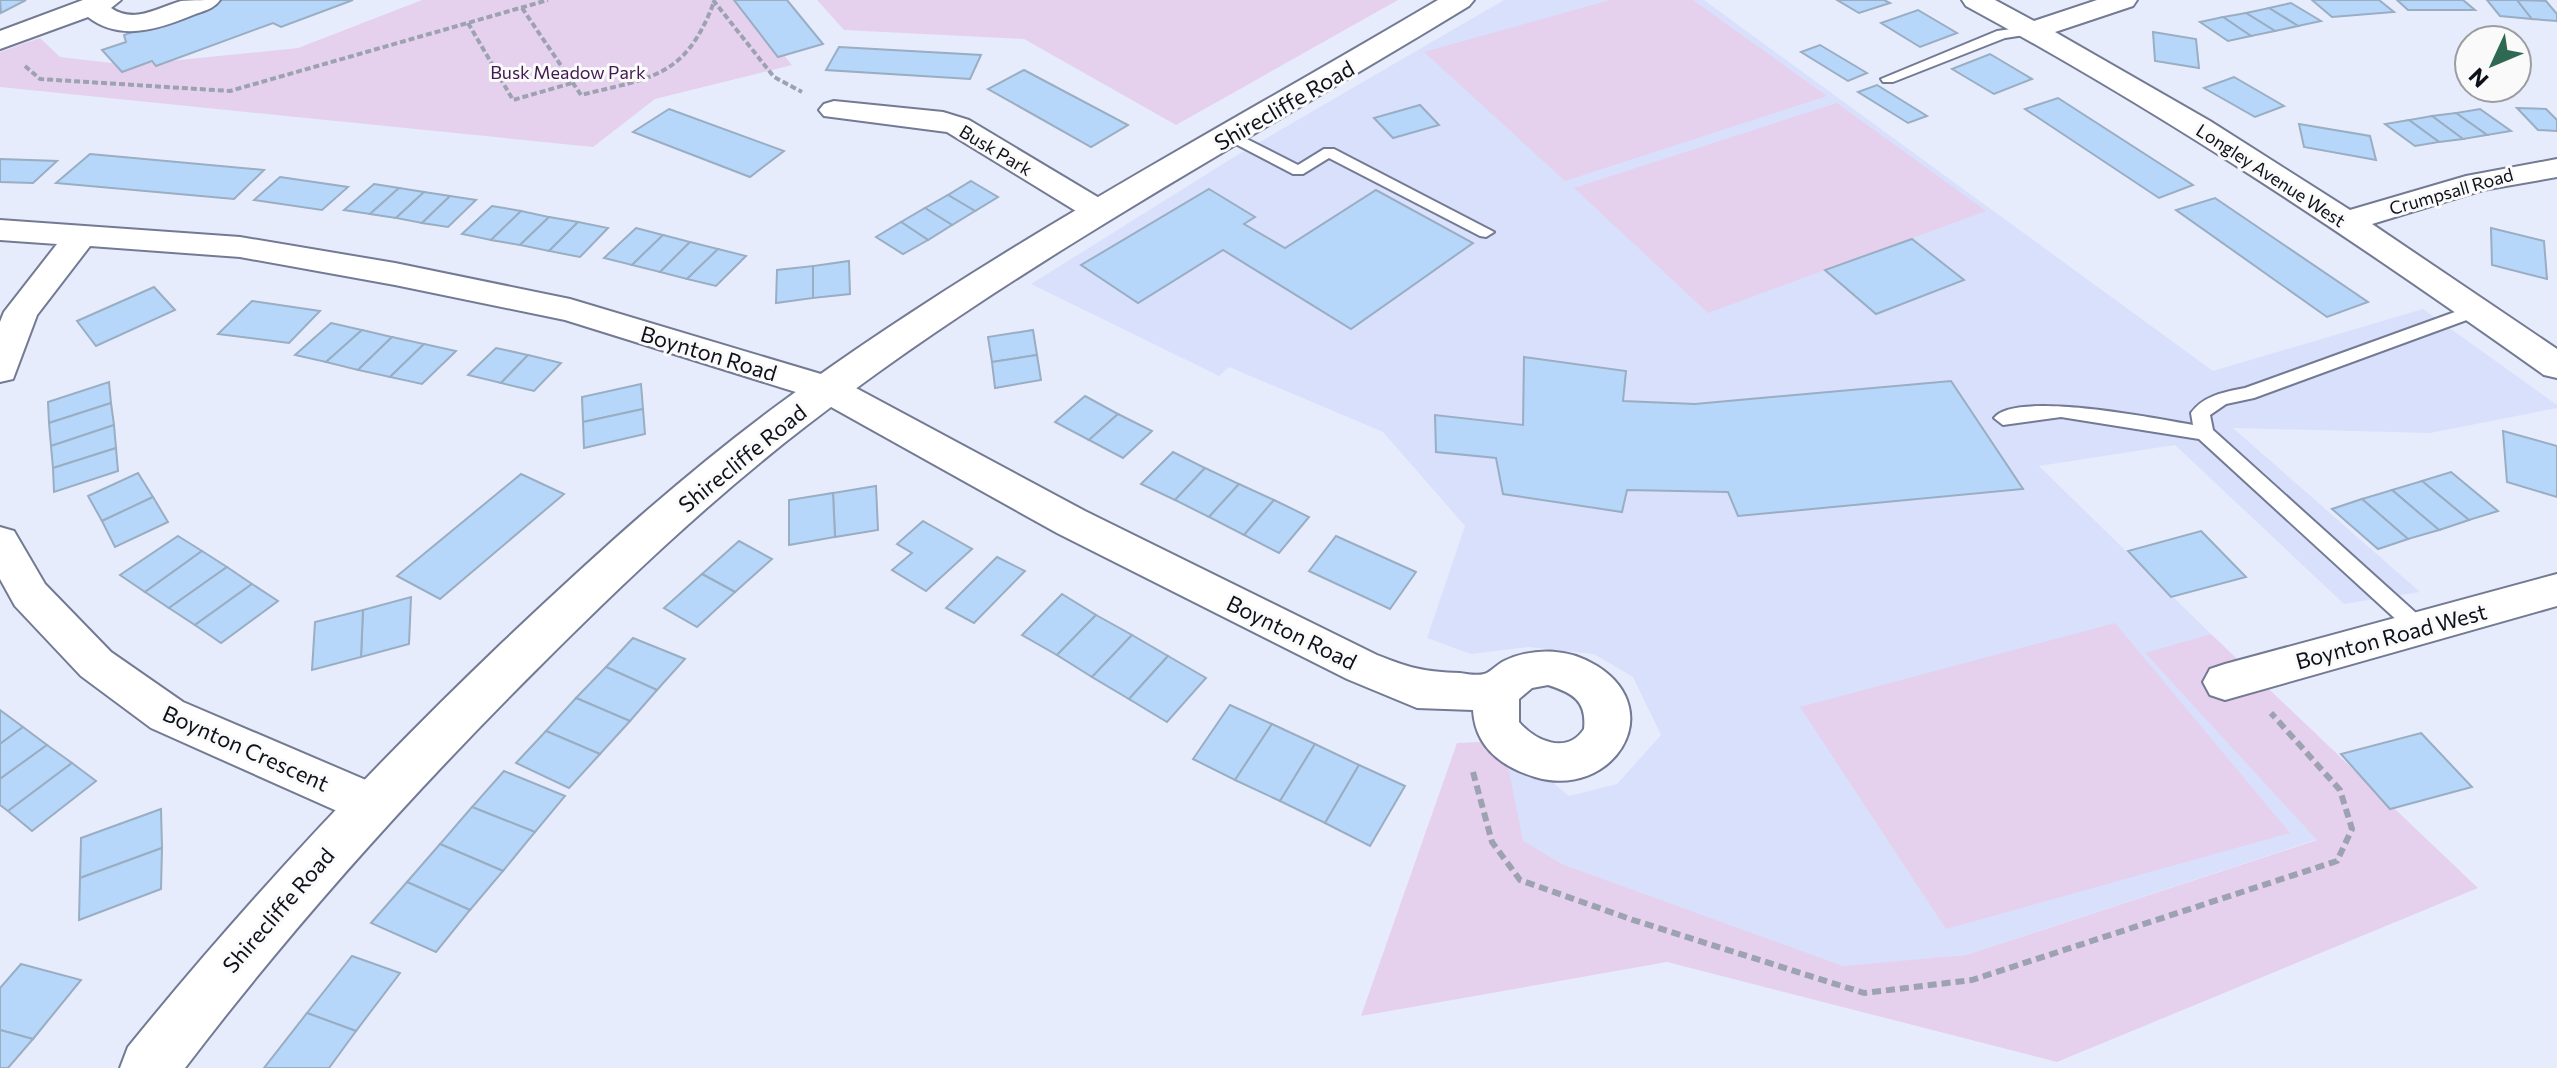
<svg xmlns="http://www.w3.org/2000/svg" width="2557" height="1068" font-family="Commissioner,sans-serif">
  <style>
    .built { fill: #d8e0fc }
    .green { fill: #e5d1ee }
    .building { fill: #b7d7fa; stroke: #99adc3; stroke-width: 2 }
    .lines { fill: none; stroke-linecap: round; stroke-linejoin: round }
    .lane-casing { stroke: #737a93; stroke-width: 4 }
    .street-casing { stroke: #737a93; stroke-width: 4 }
    .secondary-casing { stroke: #737a93; stroke-width: 4 }
    .path-far1 { stroke: #9da2b0; stroke-width: 4; stroke-dasharray: 6 3; stroke-linecap: butt }
    .path { stroke: #9da2b0; stroke-width: 6; stroke-dasharray: 9 5; stroke-linecap: butt }
    .lane { fill: #fff; fill-rule: evenodd }
    .street { fill: #fff; fill-rule: evenodd }
    .secondary { fill: #fff; fill-rule: evenodd }
    .labels { text-anchor: middle; dominant-baseline: central; stroke-width: 6; stroke-linejoin: round; paint-order: stroke }
    .far-park-label { font-size: 18px; fill: #411850; stroke: #fafafa }
    .far-street-label { font-size: 18px; fill: #0e111a; stroke: #fafafa }
    .street-label { font-size: 22px; fill: #0e111a; stroke: #fafafa }
  </style>
  <rect width="100%" height="100%" fill="#e7ecfd"/>
  <polygon class="built" points="1504,0 1704,0 2213,371 2423,309 2557,405 2557,408 2430,433 2233,428 2420,592 2344,604 2175,445 2039,466 2211,634 2146,654 2318,839 1966,955 1843,967 1562,864 1522,841 1503,741 1569,796 1617,784 1661,735 1633,677 1594,654 1528,647 1471,654 1427,638 1465,526 1383,432 1229,367 1219,376 1031,284 1234,157"/>
  <g class="green">
    <polygon points="422,0 739,0 792,65 655,99 593,147 0,87 0,52 40,38 60,57 129,65 298,48"/>
    <polygon points="817,0 1398,0 1176,125 1024,39 844,30"/>
    <polygon points="1610,0 1693,0 1827,96 1565,181 1424,52"/>
    <polygon points="1837,103 1986,211 1708,313 1574,188"/>
    <polygon points="2115,623 2290,833 1946,929 1800,707"/>
    <polygon points="2211,634 2478,888 2057,1062 1667,962 1361,1016 1457,743 1503,741 1523,841 1562,864 1843,966 1966,955 2317,840 2145,653"/>
  </g>
  <g class="building">
    <polygon points="0,0 26,0 1,13"/>
    <polygon points="221,0 353,0 281,27 273,23 156,66 152,61 122,72 102,50 126,42 124,35"/>
    <polygon points="734,0 787,0 823,44 778,57"/>
    <polygon points="1837,0 1884,0 1890,3 1859,13"/>
    <polygon points="2312,0 2379,0 2394,12 2332,17"/>
    <polygon points="2397,0 2463,0 2475,10 2408,10"/>
    <polygon points="2487,0 2517,0 2532,19 2500,16"/>
    <polygon points="2517,0 2546,1 2557,14 2557,21 2532,19"/>
    <polygon points="2291,3 2321,21 2298,26 2269,8"/>
    <polygon points="2269,8 2298,26 2275,31 2246,13"/>
    <polygon points="1918,10 1957,33 1920,47 1881,23"/>
    <polygon points="2246,13 2275,31 2251,36 2223,17"/>
    <polygon points="2223,17 2251,36 2228,41 2200,22"/>
    <polygon points="2153,32 2196,39 2199,68 2155,61"/>
    <polygon points="1820,45 1867,73 1848,81 1801,52"/>
    <polygon points="839,47 981,55 970,79 826,70"/>
    <polygon points="1990,54 2032,79 1994,94 1952,69"/>
    <polygon points="1024,70 1128,125 1091,147 988,89"/>
    <polygon points="2234,77 2284,106 2255,117 2204,88"/>
    <polygon points="1877,85 1927,116 1908,123 1858,92"/>
    <polygon points="2058,98 2193,185 2159,198 2025,109"/>
    <polygon points="1420,105 1439,125 1393,138 1374,118"/>
    <polygon points="2517,108 2546,109 2557,120 2557,131 2538,130"/>
    <polygon points="669,109 784,151 750,177 633,132"/>
    <polygon points="2480,109 2511,131 2487,135 2456,113"/>
    <polygon points="2456,113 2487,135 2463,139 2432,116"/>
    <polygon points="2432,116 2463,139 2439,142 2409,120"/>
    <polygon points="2409,120 2439,142 2415,146 2385,124"/>
    <polygon points="2299,124 2370,136 2376,160 2304,147"/>
    <polygon points="90,154 264,170 234,199 56,183"/>
    <polygon points="0,159 57,161 33,183 0,182"/>
    <polygon points="280,177 348,187 322,210 254,200"/>
    <polygon points="971,181 998,197 975,211 948,195"/>
    <polygon points="374,184 399,188 370,214 344,210"/>
    <polygon points="399,188 424,192 396,218 370,214"/>
    <polygon points="1209,189 1255,217 1244,224 1285,248 1376,190 1473,243 1351,329 1223,250 1138,303 1081,265"/>
    <polygon points="424,192 450,196 422,223 396,218"/>
    <polygon points="948,195 975,211 952,225 925,208"/>
    <polygon points="450,196 476,200 448,227 422,223"/>
    <polygon points="2215,198 2368,302 2327,317 2176,210"/>
    <polygon points="492,206 521,211 491,240 462,234"/>
    <polygon points="925,208 952,225 928,240 901,222"/>
    <polygon points="521,211 549,217 520,245 491,240"/>
    <polygon points="549,217 578,222 549,251 520,245"/>
    <polygon points="578,222 608,228 580,257 549,251"/>
    <polygon points="901,222 928,240 903,254 876,237"/>
    <polygon points="636,228 663,235 632,265 604,258"/>
    <polygon points="2491,228 2544,241 2547,279 2492,265"/>
    <polygon points="663,235 690,242 660,272 632,265"/>
    <polygon points="1912,239 1964,280 1876,314 1825,270"/>
    <polygon points="690,242 718,249 687,279 660,272"/>
    <polygon points="718,249 746,256 716,286 687,279"/>
    <polygon points="849,261 850,294 813,298 813,266"/>
    <polygon points="813,266 813,298 776,303 777,270"/>
    <polygon points="154,287 175,310 96,346 77,321"/>
    <polygon points="252,301 320,311 289,343 218,334"/>
    <polygon points="331,323 362,330 326,362 295,355"/>
    <polygon points="362,330 392,337 358,370 326,362"/>
    <polygon points="1033,330 1037,355 992,362 988,337"/>
    <polygon points="392,337 424,344 390,377 358,370"/>
    <polygon points="424,344 456,351 422,384 390,377"/>
    <polygon points="496,348 528,355 501,383 468,375"/>
    <polygon points="528,355 561,363 534,391 501,383"/>
    <polygon points="1037,355 1041,380 995,388 992,362"/>
    <polygon points="1524,357 1626,371 1623,401 1695,404 1951,381 2023,489 1738,516 1728,492 1627,490 1622,512 1503,494 1496,458 1436,452 1435,415 1523,425"/>
    <polygon points="109,382 111,403 49,423 48,402"/>
    <polygon points="641,384 643,409 583,422 582,397"/>
    <polygon points="1085,396 1118,414 1089,440 1055,422"/>
    <polygon points="111,403 114,425 51,446 49,423"/>
    <polygon points="643,409 645,434 584,448 583,422"/>
    <polygon points="1118,414 1152,431 1123,458 1089,440"/>
    <polygon points="114,425 116,448 53,468 51,446"/>
    <polygon points="2503,431 2557,446 2557,497 2507,482"/>
    <polygon points="116,448 118,471 54,492 53,468"/>
    <polygon points="1173,452 1205,468 1175,500 1141,484"/>
    <polygon points="1205,468 1239,484 1209,517 1175,500"/>
    <polygon points="2451,472 2498,511 2469,520 2422,481"/>
    <polygon points="138,473 153,497 102,521 88,496"/>
    <polygon points="521,474 564,494 440,599 397,576"/>
    <polygon points="2422,481 2469,520 2439,530 2392,490"/>
    <polygon points="1239,484 1274,500 1244,535 1209,517"/>
    <polygon points="876,486 878,530 835,537 833,493"/>
    <polygon points="2392,490 2439,530 2408,539 2362,499"/>
    <polygon points="833,493 835,537 789,545 789,500"/>
    <polygon points="153,497 168,522 115,547 102,521"/>
    <polygon points="2362,499 2408,539 2378,549 2332,509"/>
    <polygon points="1274,500 1309,517 1279,553 1244,535"/>
    <polygon points="923,521 972,549 926,591 892,570 912,553 897,544"/>
    <polygon points="2201,531 2246,577 2171,597 2128,551"/>
    <polygon points="178,536 202,551 145,592 120,575"/>
    <polygon points="1336,536 1416,572 1390,609 1309,571"/>
    <polygon points="739,541 772,559 735,592 702,574"/>
    <polygon points="202,551 227,567 169,608 145,592"/>
    <polygon points="997,557 1025,571 974,623 946,608"/>
    <polygon points="227,567 252,584 195,625 169,608"/>
    <polygon points="702,574 735,592 697,627 664,608"/>
    <polygon points="252,584 278,601 221,643 195,625"/>
    <polygon points="1062,594 1096,615 1057,655 1022,635"/>
    <polygon points="411,597 409,644 361,657 363,610"/>
    <polygon points="363,610 361,657 312,670 315,622"/>
    <polygon points="1096,615 1132,635 1092,677 1057,655"/>
    <polygon points="1132,635 1168,656 1129,699 1092,677"/>
    <polygon points="633,638 685,659 657,690 606,667"/>
    <polygon points="1168,656 1206,678 1167,722 1129,699"/>
    <polygon points="606,667 657,690 630,721 576,698"/>
    <polygon points="576,698 630,721 600,754 546,731"/>
    <polygon points="1230,705 1272,724 1235,780 1193,759"/>
    <polygon points="0,710 23,727 0,744"/>
    <polygon points="1272,724 1315,744 1280,801 1235,780"/>
    <polygon points="23,727 47,745 0,779 0,744"/>
    <polygon points="546,731 600,754 569,788 516,763"/>
    <polygon points="2421,733 2472,787 2390,809 2341,754"/>
    <polygon points="1315,744 1359,765 1325,823 1280,801"/>
    <polygon points="47,745 72,763 8,811 0,805 0,779"/>
    <polygon points="72,763 96,781 32,831 8,811"/>
    <polygon points="1359,765 1405,786 1370,846 1325,823"/>
    <polygon points="504,771 565,796 535,832 472,807"/>
    <polygon points="472,807 535,832 503,871 440,844"/>
    <polygon points="161,809 162,848 80,878 81,838"/>
    <polygon points="440,844 503,871 470,910 407,882"/>
    <polygon points="162,848 161,889 79,920 80,878"/>
    <polygon points="407,882 470,910 436,952 371,923"/>
    <polygon points="352,956 400,973 356,1031 307,1013"/>
    <polygon points="21,964 81,980 33,1039 0,1030 0,988"/>
    <polygon points="307,1013 356,1031 329,1068 264,1068"/>
    <polygon points="0,1030 33,1039 8,1068 0,1068"/>
  </g>
  <g class="lines">
    <g class="lane-casing">
      <g id="lane">
        <polygon points="2033,26 2040,30 2038,33 2005,38 1893,82 1883,82 1881,79 1997,31"/>
        <polygon points="1231,131 1298,165 1324,149 1334,149 1494,232 1486,237 1480,236 1329,158 1303,174 1293,174 1226,139 1226,133"/>
        <path d="M2477,304L2483,306L2486,310L2483,314L2254,398L2226,404L2210,415L2213,430L2426,622L2430,628L2426,634L2419,636L2412,634L2199,439L2061,417L2003,425L1994,418C2014,390 2159,419 2193,425L2191,413C2204,395 2225,392 2245,388Z"/>
      </g>
    </g>
    <g class="street-casing">
      <g id="street">
        <path d="M83,0H121L111,8C134,24 157,8 181,1C192,0 208,0 220,0C214,9 203,11 193,15C159,29 120,42 88,17L0,49V31Z"/>
        <path d="M1962,0H1995L2034,21L2097,0H2137L2133,6L2055,32L2210,121L2350,210L2466,176L2557,159V177L2483,190L2372,224L2557,349V378L2544,375C2357,242 2168,115 1966,6Z"/>
        <polygon points="834,101 943,112 969,120 1111,205 1116,212 1111,219 1100,222 1089,219 947,132 824,116 819,110 824,104"/>
        <path d="M0,220L240,237L395,263L570,299L841,380L1085,511L1377,655C1410,668 1424,672 1460,673C1467,674 1477,676 1484,674C1490,673 1497,664 1504,661C1534,647 1569,648 1597,666C1670,712 1611,800 1535,777C1502,767 1475,747 1473,710L1417,708L1347,679L1057,533L815,398L565,320L395,285L240,257L90,246L37,315L13,379L0,382V322L4,312L57,244L0,240ZM1548,685C1573,693 1587,701 1584,729C1567,755 1535,741 1519,722V699L1532,688Z"/>
        <polygon points="0,527 14,531 45,584 111,652 183,702 387,789 394,804 387,819 371,825 355,819 151,728 81,676 15,606 0,579"/>
        <polygon points="2557,574 2557,606 2225,700 2210,695 2203,682 2210,669 2225,664"/>
      </g>
    </g>
    <g class="secondary-casing">
      <path id="secondary" d="M1438,0H1474L1469,6C1246,142 1013,266 806,426C710,500 622,584 537,669C411,795 293,926 185,1068H120L128,1047C244,904 369,770 503,642C591,559 681,476 779,404C987,251 1217,131 1438,0Z"/>
    </g>
    <g class="path-far1">
      <polyline points="713,0 774,77 802,92"/>
      <path d="M522,8L581,95C653,77 685,78 714,2"/>
      <polyline points="468,23 513,100 572,83"/>
      <polyline points="25,66 40,79 230,91 548,0"/>
    </g>
    <polyline class="path" points="1473,772 1492,842 1520,880 1633,920 1864,993 1972,980 2337,861 2352,829 2340,790 2271,713"/>
    <use href="#lane" class="lane"/>
    <use href="#street" class="street"/>
    <use href="#secondary" class="secondary"/>
  </g>
  <g class="labels">
    <g class="far-park-label">
      <text x="568" y="72">Busk Meadow Park</text>
    </g>
    <g class="far-street-label">
      <text transform="translate(996 150) rotate(31)">Busk Park</text>
      <text transform="translate(2271 175) rotate(33)">Longley Avenue West</text>
      <text transform="translate(2451 191) rotate(-16)">Crumpsall Road</text>
    </g>
    <g class="street-label">
      <text transform="translate(1284 105) rotate(-30)">Shirecliffe Road</text>
      <text transform="translate(709 353) rotate(17)">Boynton Road</text>
      <text transform="translate(742 458) rotate(-39)">Shirecliffe Road</text>
      <text transform="translate(1292 632) rotate(26)">Boynton Road</text>
      <text transform="translate(2391 636) rotate(-15)">Boynton Road West</text>
      <text transform="translate(246 748) rotate(24)">Boynton Crescent</text>
      <text transform="translate(278 910) rotate(-49)">Shirecliffe Road</text>
    </g>
  </g>
  <g transform="translate(2493 64) rotate(226)"><circle r="38" fill="#fafafa" stroke="#9c9da0" stroke-width="2"/>
  <path d="M0-6L14 30L0 20L-14 30Z" fill="#2f6952"/>
  <text y="-12" font-size="22" font-weight="bold" text-anchor="middle" fill="#0e111a">N</text>
  </g>
</svg>
